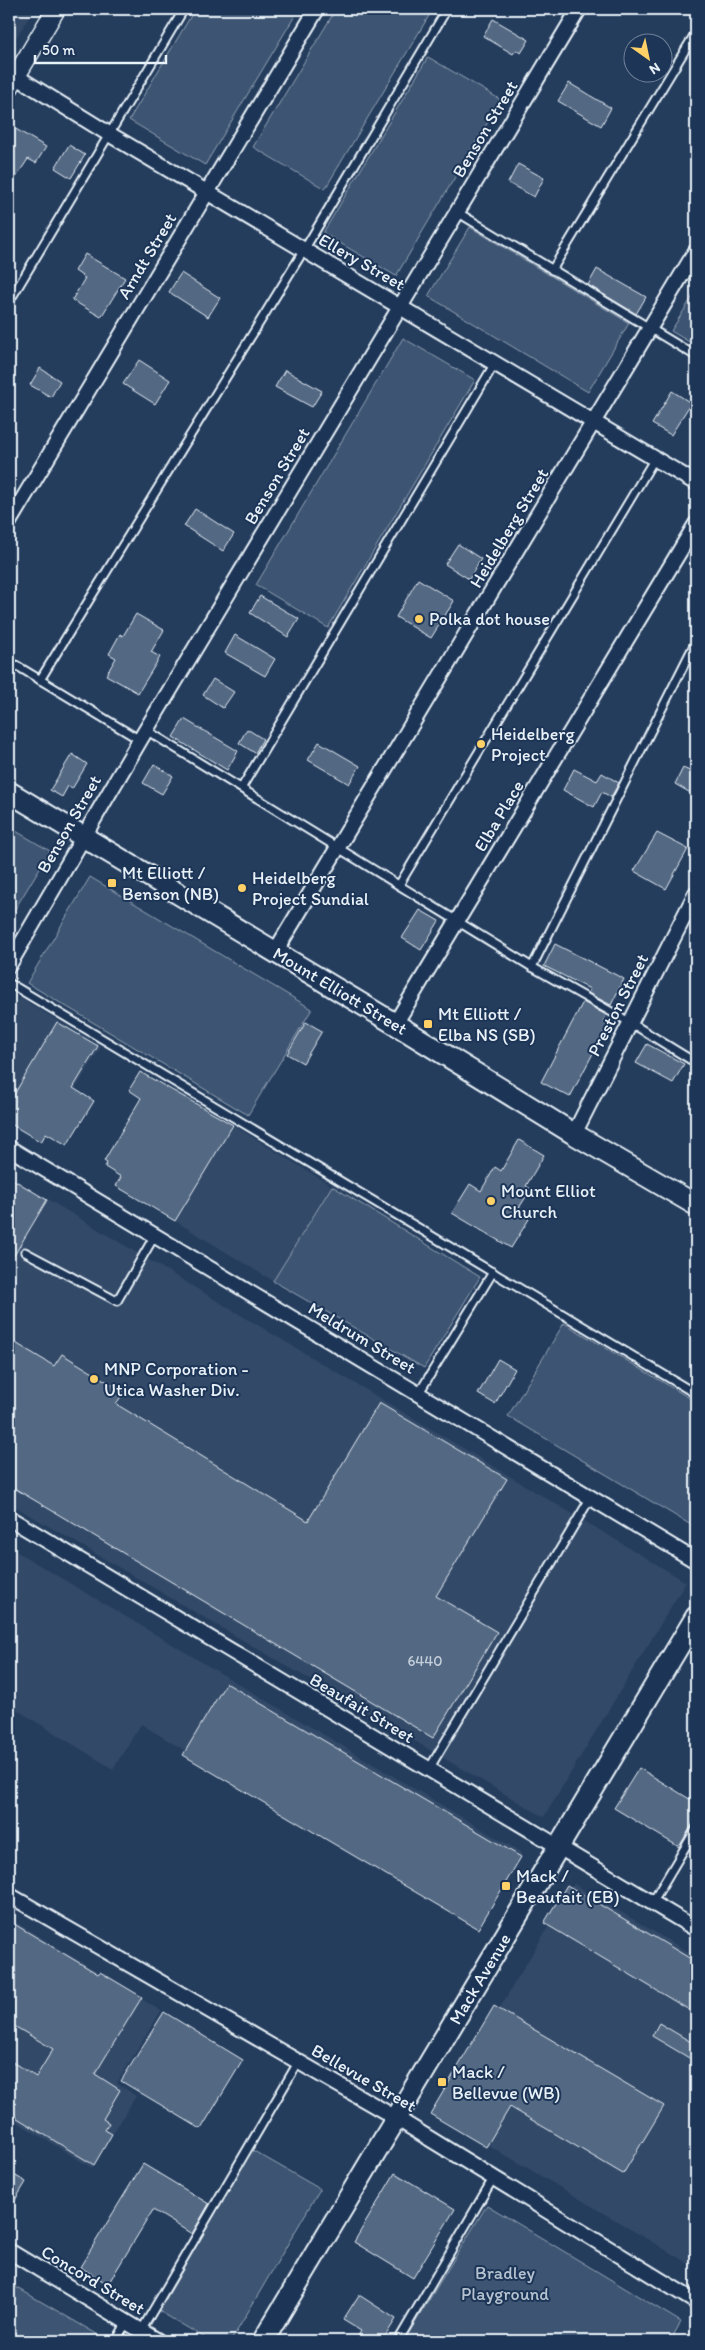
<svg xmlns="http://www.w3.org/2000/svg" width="705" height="2350" font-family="Itim,sans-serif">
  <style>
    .built { fill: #334a68 }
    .green { fill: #3e5472; stroke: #93a2b5 }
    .building { fill: #536782; stroke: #e8f1f8 }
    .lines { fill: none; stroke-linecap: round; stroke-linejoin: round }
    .service-casing { stroke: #e8f1f8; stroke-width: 11 }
    .minor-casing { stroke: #e8f1f8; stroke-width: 18 }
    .tertiary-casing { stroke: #e8f1f8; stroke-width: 21 }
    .secondary-casing { stroke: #e8f1f8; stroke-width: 24 }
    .service { stroke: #1d3557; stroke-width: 7 }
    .minor { stroke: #1d3557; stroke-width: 14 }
    .tertiary { stroke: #1d3557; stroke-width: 18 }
    .secondary { stroke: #1d3557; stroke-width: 20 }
    .poi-dot { fill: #ffd166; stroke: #1d3557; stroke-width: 2 }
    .labels { text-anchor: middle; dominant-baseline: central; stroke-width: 4; stroke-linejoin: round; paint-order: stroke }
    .number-label { font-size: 15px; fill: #c3ceda }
    .street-label { font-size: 18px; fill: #e8f1f8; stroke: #1d3557 }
    .poi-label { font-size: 18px; fill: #e8f1f8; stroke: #1d3557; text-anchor: start }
    .park-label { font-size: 18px; fill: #b5c2d0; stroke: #1d3557 }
  </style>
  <rect width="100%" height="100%" fill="#253d5d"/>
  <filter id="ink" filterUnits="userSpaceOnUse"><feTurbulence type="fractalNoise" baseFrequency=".02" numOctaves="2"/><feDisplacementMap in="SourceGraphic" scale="10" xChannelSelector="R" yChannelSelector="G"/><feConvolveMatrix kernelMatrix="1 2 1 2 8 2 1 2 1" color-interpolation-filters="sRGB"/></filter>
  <g filter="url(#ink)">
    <g class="built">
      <polygon points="9,9 34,9 9,49"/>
      <polygon points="19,997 101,1047 43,1141 9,1121 9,1015"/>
      <polygon points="174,1089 332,1186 273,1281 115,1184"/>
      <polygon points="9,1176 686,1582 544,1817 9,1503"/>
      <polygon points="9,1547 522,1853 476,1927 141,1724 113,1769 9,1705"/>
      <polygon points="574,1884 696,1957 696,2268 436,2114"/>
      <polygon points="9,1918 161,2011 117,2083 136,2096 92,2168 9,2117"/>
    </g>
    <g class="green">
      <polygon points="195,9 299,9 205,165 129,120"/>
      <polygon points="336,9 433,9 325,189 253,147"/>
      <polygon points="428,57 501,100 396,276 323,233"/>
      <polygon points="470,227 629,323 588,392 428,296"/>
      <polygon points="696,291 696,346 671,331"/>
      <polygon points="403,338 475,380 328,628 256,585"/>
      <polygon points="9,827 50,851 9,919"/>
      <polygon points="90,877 312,1009 248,1115 27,983"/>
      <polygon points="332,1186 480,1277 424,1368 273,1281"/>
      <polygon points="564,1323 696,1402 696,1528 508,1416"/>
      <polygon points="252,2150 320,2189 231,2341 210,2341 159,2311"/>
      <polygon points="487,2205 681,2322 670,2341 404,2341"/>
      <polygon points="9,2283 107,2340 106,2341 9,2341"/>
    </g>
    <g class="building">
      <polygon points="493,19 529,40 521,53 516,50 513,54 483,36"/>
      <polygon points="569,83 611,108 601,126 558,101"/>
      <polygon points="14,128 46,147 36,163 28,159 9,188 9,137"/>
      <polygon points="69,145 85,155 71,178 55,168"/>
      <polygon points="518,164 544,178 534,197 508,183"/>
      <polygon points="85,254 125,278 101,317 72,300 85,278 75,271"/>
      <polygon points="597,269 646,297 636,314 588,285"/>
      <polygon points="181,273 220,298 208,317 169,292"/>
      <polygon points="139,360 170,380 155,404 123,384"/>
      <polygon points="40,368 60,381 51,397 30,385"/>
      <polygon points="285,370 322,391 312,407 275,387"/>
      <polygon points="672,391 691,403 671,435 652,424"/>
      <polygon points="195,509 234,534 223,551 184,526"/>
      <polygon points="458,544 481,559 469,579 445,564"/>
      <polygon points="418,579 454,601 431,638 396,617"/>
      <polygon points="260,596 299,619 288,637 250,613"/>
      <polygon points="136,614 164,630 151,652 160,657 138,693 106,675 116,658 109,654 120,634 123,636"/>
      <polygon points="235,635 275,659 265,676 225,653"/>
      <polygon points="213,679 234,692 223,708 203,695"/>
      <polygon points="184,719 238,751 227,770 173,737"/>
      <polygon points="247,729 263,739 255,753 239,743"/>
      <polygon points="319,742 360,766 349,784 308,760"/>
      <polygon points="72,754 87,764 72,789 68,786 62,797 50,790"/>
      <polygon points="154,764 173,776 162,794 143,783"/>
      <polygon points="683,768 696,774 696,796 675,784"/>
      <polygon points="574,769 597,781 602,773 619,783 611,797 602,792 594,807 563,790"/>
      <polygon points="657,833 688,849 666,889 634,871"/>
      <polygon points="420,910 439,921 421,950 402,938"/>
      <polygon points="555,944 624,979 611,1005 588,993 590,989 544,966"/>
      <polygon points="583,1002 606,1015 604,1020 609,1023 570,1097 541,1082"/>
      <polygon points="57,1022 98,1046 73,1088 94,1101 67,1145 46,1133 41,1142 9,1123 9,1103"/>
      <polygon points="306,1022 322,1031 303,1063 287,1054"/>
      <polygon points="647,1044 684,1064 673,1083 636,1063"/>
      <polygon points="140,1072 233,1125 175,1221 116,1186 121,1177 105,1167 107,1163 104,1161 141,1098 129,1090"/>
      <polygon points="519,1140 544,1155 526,1186 531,1189 517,1211 529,1219 511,1248 452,1213 470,1184 481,1191 495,1167 501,1171"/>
      <polygon points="9,1177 47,1200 9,1264"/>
      <polygon points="9,1339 54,1366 62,1354 124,1392 116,1404 308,1521 379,1403 507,1479 436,1596 497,1632 433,1738 9,1485"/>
      <polygon points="498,1359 515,1369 495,1404 478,1394"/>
      <polygon points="226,1683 521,1857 478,1929 183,1755"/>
      <polygon points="639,1768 696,1803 696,1818 679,1847 614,1808"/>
      <polygon points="567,1885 696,1962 696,2014 544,1923"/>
      <polygon points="9,1921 98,1974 100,1972 142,1997 95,2074 120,2090 103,2119 109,2123 105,2130 112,2134 94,2165 9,2113 9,2060 36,2077 53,2049 9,2023"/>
      <polygon points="494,2006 664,2106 623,2174 510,2107 486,2147 430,2114"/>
      <polygon points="164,2012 243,2060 201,2129 121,2081"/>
      <polygon points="659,2023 696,2045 696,2062 652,2036"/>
      <polygon points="143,2164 209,2204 192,2234 153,2210 108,2284 80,2267"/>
      <polygon points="9,2172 26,2182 9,2210"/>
      <polygon points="395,2173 455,2209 413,2278 354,2242"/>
      <polygon points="359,2295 396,2319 382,2341 355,2341 361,2331 343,2320"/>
    </g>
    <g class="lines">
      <g class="service-casing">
        <g id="service">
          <polyline points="457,212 696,356"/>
          <polyline points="552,270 696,32"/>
          <polyline points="9,302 184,9"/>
          <polyline points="9,661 140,740"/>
          <polyline points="40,680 304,250 447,9"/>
          <polyline points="146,730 532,967 631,1023 696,1063"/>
          <polyline points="242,787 495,363"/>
          <polyline points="399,885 655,458"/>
          <polyline points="532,967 696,641"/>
          <polyline points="9,983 696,1394"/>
          <polyline points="25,1252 117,1301 155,1235"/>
          <polyline points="419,1393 493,1272"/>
          <polyline points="429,1769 591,1497"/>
          <polyline points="652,1903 696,1829"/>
          <polyline points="141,2331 299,2061"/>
          <polyline points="116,2341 127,2322"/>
          <polyline points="398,2341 494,2177"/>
        </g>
      </g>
      <g class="minor-casing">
        <g id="minor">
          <polyline points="9,72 109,134 696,483"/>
          <polyline points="9,522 317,9"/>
          <polyline points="275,952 696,251"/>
          <polyline points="9,965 140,740 579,9"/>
          <polyline points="395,1024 696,524"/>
          <polyline points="574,1134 696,893"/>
          <polyline points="9,1148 696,1561"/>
          <polyline points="9,1518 696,1929"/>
          <polyline points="9,1895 396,2118 696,2302"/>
          <polyline points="9,2251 158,2341"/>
        </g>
      </g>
      <g class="tertiary-casing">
        <polyline id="tertiary" points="9,88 56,9"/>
      </g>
      <g class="secondary-casing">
        <g id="secondary">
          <polyline points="9,792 395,1024 574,1134 696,1205"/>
          <polyline points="263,2341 696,1617"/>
        </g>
      </g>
      <use href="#service" class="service"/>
      <use href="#minor" class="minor"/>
      <use href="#tertiary" class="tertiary"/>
      <use href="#secondary" class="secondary"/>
    </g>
  </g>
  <g class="poi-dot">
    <circle cx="419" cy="619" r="5"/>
    <circle cx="481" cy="744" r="5"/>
    <rect x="107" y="878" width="10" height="10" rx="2.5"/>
    <circle cx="242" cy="888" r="5"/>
    <rect x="423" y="1019" width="10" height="10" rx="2.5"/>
    <circle cx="491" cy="1201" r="5"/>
    <circle cx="94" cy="1379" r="5"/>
    <rect x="501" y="1881" width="10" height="10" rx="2.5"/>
    <rect x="437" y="2077" width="10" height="10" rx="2.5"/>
  </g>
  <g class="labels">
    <g class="number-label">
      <text x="425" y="1661">6440</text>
    </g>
    <g class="street-label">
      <text transform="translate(485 129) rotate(-59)">Benson Street</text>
      <text transform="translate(147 256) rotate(-59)">Arndt Street</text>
      <text transform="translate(362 262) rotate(30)">Ellery Street</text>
      <text transform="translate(277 476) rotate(-59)">Benson Street</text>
      <text transform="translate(509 528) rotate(-59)">Heidelberg Street</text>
      <text transform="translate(499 816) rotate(-59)">Elba Place</text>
      <text transform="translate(69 824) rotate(-60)">Benson Street</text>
      <text transform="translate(340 991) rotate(31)">Mount Elliott Street</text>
      <text transform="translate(618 1005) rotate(-63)">Preston Street</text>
      <text transform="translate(362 1338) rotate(31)">Meldrum Street</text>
      <text transform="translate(362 1708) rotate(31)">Beaufait Street</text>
      <text transform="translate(480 1979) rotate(-59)">Mack Avenue</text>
      <text transform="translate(364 2078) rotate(30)">Bellevue Street</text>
      <text transform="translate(93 2280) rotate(31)">Concord Street</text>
    </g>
    <g class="poi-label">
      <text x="429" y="619">Polka dot house</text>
      <text x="491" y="734">Heidelberg<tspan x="491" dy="21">Project</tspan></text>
      <text x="122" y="873">Mt Elliott /<tspan x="122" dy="21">Benson (NB)</tspan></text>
      <text x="252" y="878">Heidelberg<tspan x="252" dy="21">Project Sundial</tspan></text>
      <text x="438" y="1014">Mt Elliott /<tspan x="438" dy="21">Elba NS (SB)</tspan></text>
      <text x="501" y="1191">Mount Elliot<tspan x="501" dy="21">Church</tspan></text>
      <text x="104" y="1369">MNP Corporation -<tspan x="104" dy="21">Utica Washer Div.</tspan></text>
      <text x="516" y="1876">Mack /<tspan x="516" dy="21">Beaufait (EB)</tspan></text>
      <text x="452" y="2072">Mack /<tspan x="452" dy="21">Bellevue (WB)</tspan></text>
    </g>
    <g class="park-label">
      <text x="505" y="2273">Bradley<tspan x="505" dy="21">Playground</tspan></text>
    </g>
  </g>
  <rect width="705" height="2350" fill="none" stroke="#1d3557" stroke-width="30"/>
  <rect x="15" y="15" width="675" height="2320" fill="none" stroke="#e8f1f8" stroke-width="2" filter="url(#ink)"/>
  <g transform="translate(648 58) rotate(147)"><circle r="24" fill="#1d3557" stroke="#6e8097"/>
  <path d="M0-4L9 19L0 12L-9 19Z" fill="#ffd166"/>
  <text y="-8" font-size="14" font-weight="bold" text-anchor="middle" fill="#e8f1f8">N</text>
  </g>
  <path d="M35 55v8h131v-8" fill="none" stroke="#e8f1f8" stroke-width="2.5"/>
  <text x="42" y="55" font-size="15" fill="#e8f1f8" stroke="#1d3557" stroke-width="4" paint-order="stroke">50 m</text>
</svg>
